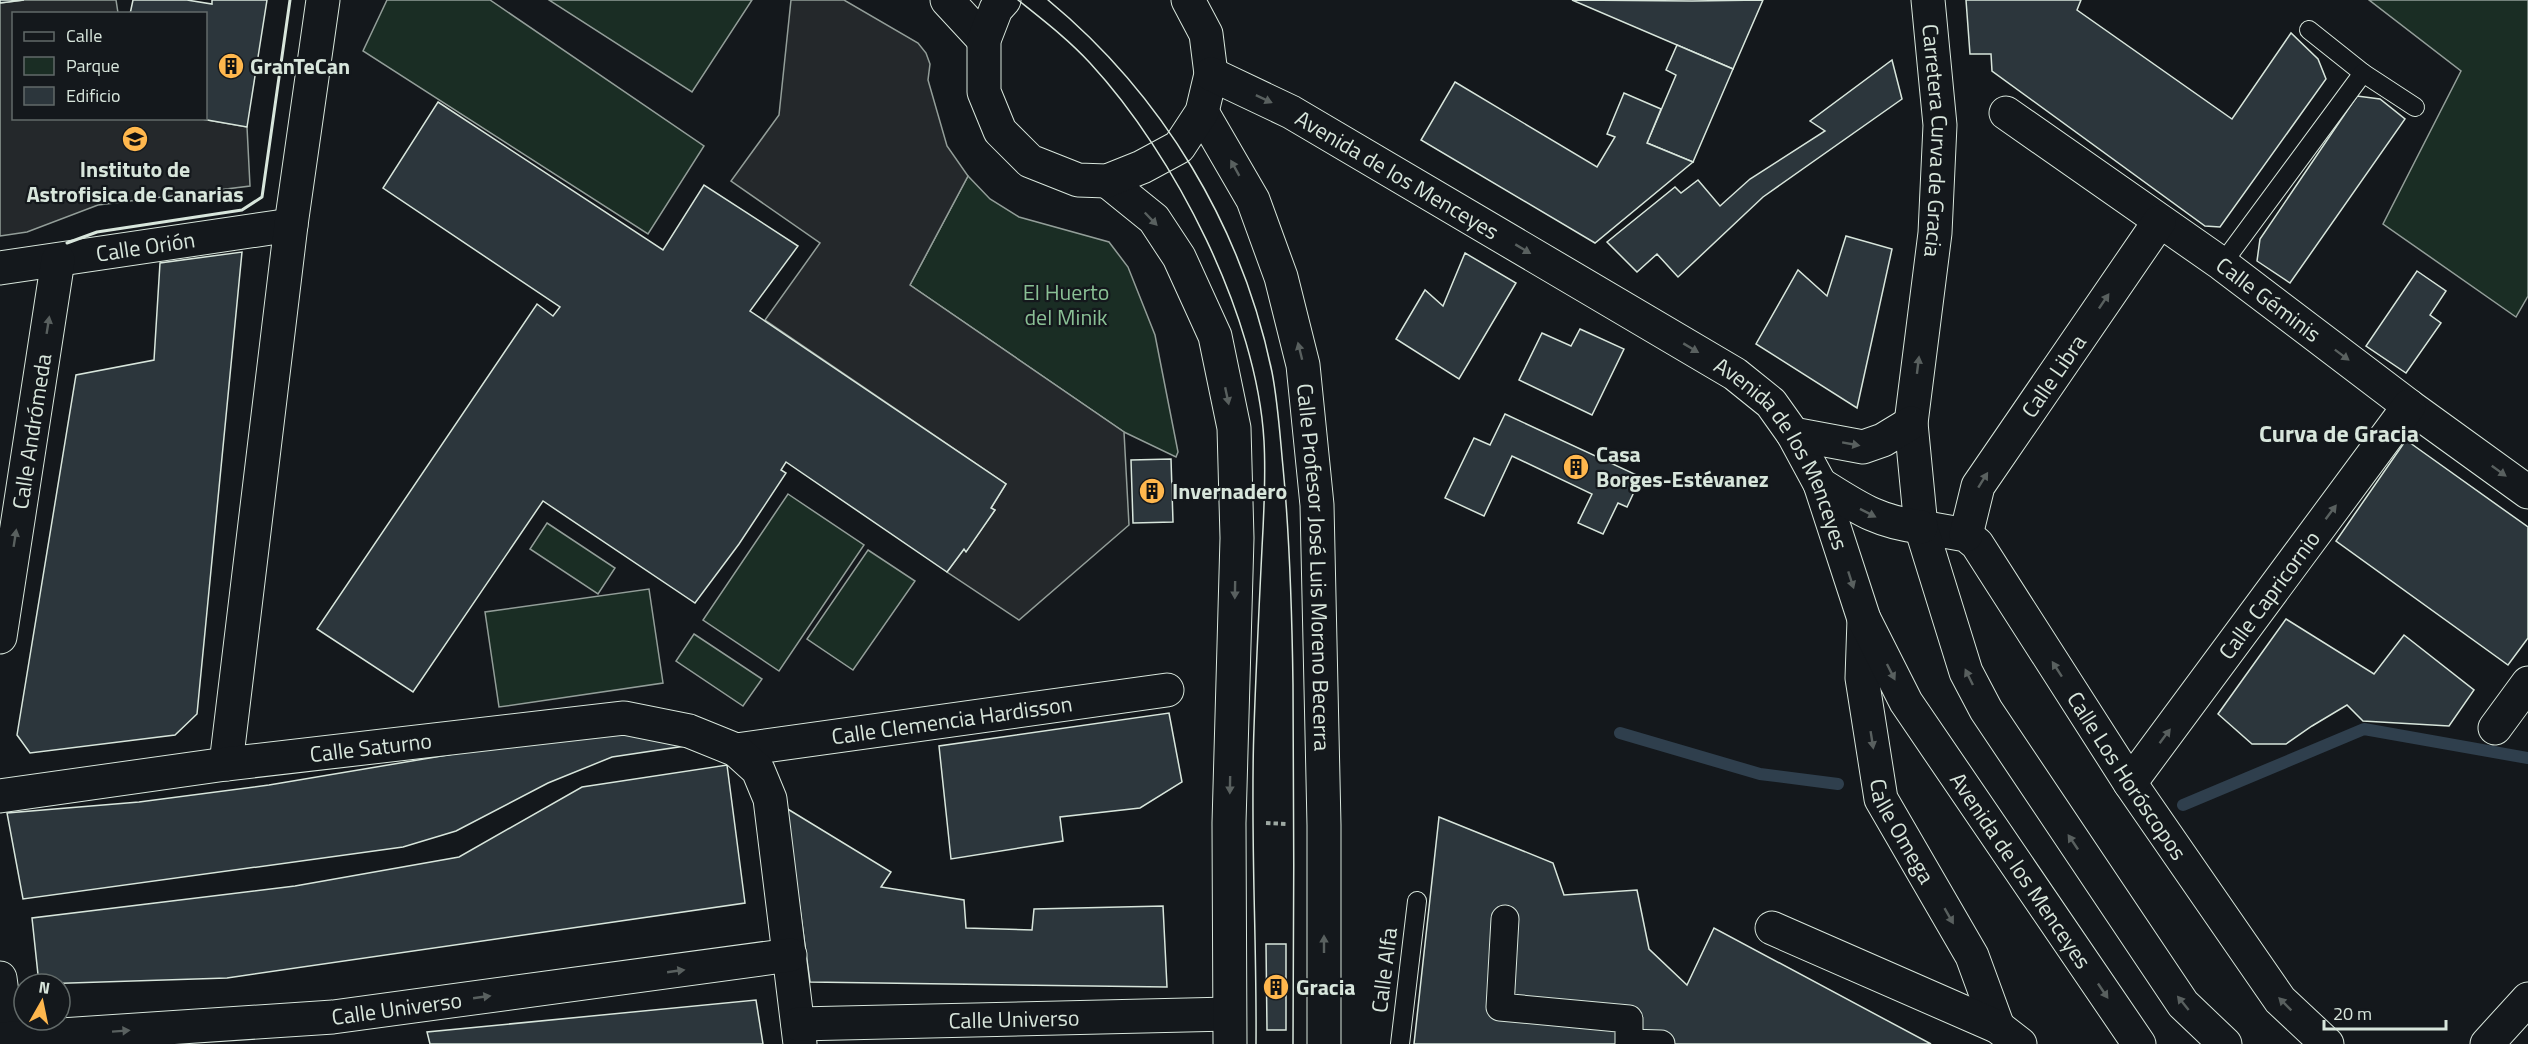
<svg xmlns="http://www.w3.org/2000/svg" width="2528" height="1044" font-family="'Titillium Web',sans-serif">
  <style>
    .green { fill: #1a2d24; stroke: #939e99; stroke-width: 1.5 }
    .parking { fill: #24282b; stroke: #939e99; stroke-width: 1.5 }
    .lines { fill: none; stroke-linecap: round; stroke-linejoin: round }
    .stream { stroke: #2f3f4d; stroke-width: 12 }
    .building { fill: #2c363c; stroke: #d8e6dc; stroke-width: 1.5 }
    .service-casing { stroke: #d8e6dc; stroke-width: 20 }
    .pedestrian-casing { stroke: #d8e6dc; stroke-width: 29 }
    .minor-casing { stroke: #d8e6dc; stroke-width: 35 }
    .tertiary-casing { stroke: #d8e6dc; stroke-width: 35 }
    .secondary-casing { stroke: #d8e6dc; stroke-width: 35 }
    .path { stroke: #9da8a2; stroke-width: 4; stroke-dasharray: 4.5 3; stroke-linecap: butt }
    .service { stroke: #14181c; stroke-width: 18 }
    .pedestrian { stroke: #14181c; stroke-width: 27 }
    .minor { stroke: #14181c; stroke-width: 33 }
    .tertiary { stroke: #14181c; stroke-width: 33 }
    .secondary { stroke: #14181c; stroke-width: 33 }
    .tram { stroke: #d8e6dc; stroke-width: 1.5 }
    .wall { stroke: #d8e6dc; stroke-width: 3 }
    .oneway { fill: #59605f }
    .labels { text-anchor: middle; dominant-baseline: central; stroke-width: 4.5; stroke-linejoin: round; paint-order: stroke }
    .poi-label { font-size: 22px; font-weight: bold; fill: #d8e6dc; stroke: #14181c; text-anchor: start }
    .street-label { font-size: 22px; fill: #d8e6dc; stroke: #14181c }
    .park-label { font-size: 22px; fill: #8ac095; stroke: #14181c }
    .neighbourhood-label { font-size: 24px; font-weight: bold; fill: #d8e6dc; stroke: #14181c }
  </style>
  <rect width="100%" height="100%" fill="#14181c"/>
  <g class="green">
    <polygon points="387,0 490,0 704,146 648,234 363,51"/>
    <polygon points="549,0 752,0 692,92"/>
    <polygon points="2369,0 2528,0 2528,296 2516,317 2383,224 2461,71"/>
    <polygon points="968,176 990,199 1019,217 1109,242 1128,267 1155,335 1178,452 1176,457 1124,432 910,285"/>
    <polygon points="788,494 864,545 779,671 703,620"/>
    <polygon points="547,523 615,568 598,594 530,549"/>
    <polygon points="868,550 915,581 853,670 807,639"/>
    <polygon points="649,589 663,683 499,707 485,612"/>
    <polygon points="694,634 762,679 743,706 676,661"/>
  </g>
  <g class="parking">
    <polygon points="24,0 116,0 118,13 14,14 14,118 196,118 247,127 250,186 98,205 27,232 0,236 0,3"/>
    <polygon points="791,0 844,0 918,43 926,53 930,64 928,80 947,146 968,176 910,285 1124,432 1129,525 1019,620 947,572 964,549 966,551 995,510 991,508 1006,484 765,320 820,243 731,181 779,115"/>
  </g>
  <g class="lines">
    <g class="stream">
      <polyline points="1620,733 1760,774 1838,784"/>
      <polyline points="2183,805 2364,729 2528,758"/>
    </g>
  </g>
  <g class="building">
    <polygon points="0,0 24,0 0,3"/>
    <polygon points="133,0 187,0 212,4 212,0 267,0 247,127 196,118 206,118 206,14 130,14"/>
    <polygon points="1572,0 1692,1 1763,0 1733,69"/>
    <polygon points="1966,0 2081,0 2077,10 2232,119 2291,33 2318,59 2326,79 2220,227 2205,226 1992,71 1991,54 1970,54"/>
    <polygon points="1677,45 1733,69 1693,162 1647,143 1676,75 1666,70"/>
    <polygon points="1892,60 1902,99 1763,197 1678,277 1657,254 1637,272 1607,242 1675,187 1681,193 1698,180 1720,206 1750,179 1825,131 1810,121"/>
    <polygon points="1455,82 1597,167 1615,137 1607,134 1624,93 1661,109 1647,143 1693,162 1595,243 1421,140"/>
    <polygon points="2357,96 2380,99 2405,119 2290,283 2257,261 2260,239"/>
    <polygon points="438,102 663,250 704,185 798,246 750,311 1006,484 991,508 995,510 966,552 964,549 947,572 786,462 781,470 786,473 739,544 695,603 543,501 413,692 317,629 537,304 553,316 560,307 383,188"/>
    <polygon points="1846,236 1892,249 1857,408 1756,344 1798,270 1827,296"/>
    <polygon points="242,252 197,714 175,735 30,753 17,735 76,375 154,360 160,263"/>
    <polygon points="1465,253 1516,283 1459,379 1396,339 1425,290 1443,306"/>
    <polygon points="2417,271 2446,291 2430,315 2441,323 2406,373 2366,346"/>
    <polygon points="1580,329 1624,349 1592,415 1519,380 1542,333 1571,346"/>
    <polygon points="1505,414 1641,477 1627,507 1618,503 1603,534 1578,523 1592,494 1512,456 1484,516 1445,498 1474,438 1490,445"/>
    <polygon points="2406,440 2528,527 2528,638 2508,665 2336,541"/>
    <polygon points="1171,459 1173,522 1133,523 1131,460"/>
    <polygon points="2286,619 2374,674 2404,635 2474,690 2449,726 2363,721 2347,705 2312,726 2286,744 2252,744 2218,714"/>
    <polygon points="1169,713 1182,782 1140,808 1060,817 1063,841 951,859 939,746"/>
    <polygon points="638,723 685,746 612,757 548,783 456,831 403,847 23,899 7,813 139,802 269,785"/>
    <polygon points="727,765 745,903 227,978 39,984 32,918 295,886 459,857 582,787"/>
    <polygon points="786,808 891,872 881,887 964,900 966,928 1032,930 1034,909 1163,906 1167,987 810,982"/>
    <polygon points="1439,817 1553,863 1564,895 1637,890 1649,949 1687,985 1714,928 1931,1044 1414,1044"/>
    <polygon points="1266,944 1286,944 1286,1030 1267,1030"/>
    <polygon points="756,1000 763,1044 430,1044 427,1032"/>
  </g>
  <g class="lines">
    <g class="service-casing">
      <g id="service">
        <polyline points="2309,30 2363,73 2415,107"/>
        <polyline points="2222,264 2363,73"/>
        <polyline points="1400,1044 1417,901"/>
      </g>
    </g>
    <g class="pedestrian-casing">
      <polyline id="pedestrian" points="1505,919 1500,1007 1629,1019 1629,1043 1661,1044"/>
    </g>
    <g class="minor-casing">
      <g id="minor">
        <path id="s1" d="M2006,113L2222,264L2409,406L2528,492"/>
        <path id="s2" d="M0,268L291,225"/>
        <path id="s3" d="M1921,527L1966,535L1977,544L2130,783L2280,1000L2327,1044"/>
        <path id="s4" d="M1966,535L1978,486L2159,222"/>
        <path id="s5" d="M1864,619L1862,678L1881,799L1972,956L1998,1027"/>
        <path id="s6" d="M0,637L58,260"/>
        <polyline points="2495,728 2528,683"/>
        <path id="s7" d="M736,750L1167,690"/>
        <polyline points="226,764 291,225 323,0"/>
        <path id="s8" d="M2130,783L2409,406"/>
        <path id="s9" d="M0,796L226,764L624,718L689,731L736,750L758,770L770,799L800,1044"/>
        <polyline points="1772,928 1998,1027 2020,1044"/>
        <polyline points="0,978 9,1044"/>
        <path id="s10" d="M798,1024L1229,1014"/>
        <path id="s11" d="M0,1039L333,1017L790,955"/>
        <polyline points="2487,1044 2528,999"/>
      </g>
    </g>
    <g class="tertiary-casing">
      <g id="tertiary">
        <path id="s12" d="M1202,112L1253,200L1281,277L1303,365L1317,505L1324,825V1044"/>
        <polyline points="1107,181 1154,219 1179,257 1215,336 1234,428 1237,538 1229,823 1230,1044"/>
      </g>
    </g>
    <g class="secondary-casing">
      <g id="secondary">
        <polyline points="947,0 984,40"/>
        <polyline points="1004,0 996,9 984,40 984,92 1000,131 1030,161 1078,180 1107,181 1142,167 1179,147 1202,112 1211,74 1206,34 1188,0"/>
        <path id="s13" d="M1928,0L1940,125L1935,233L1911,423L1921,527L1966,672L1986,710L2183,1004L2225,1044"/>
        <path id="s14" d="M1211,74L1291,112L1735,374L1771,403L1793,434L1820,484L1864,619L1906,702L2139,1044"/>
        <polyline points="1793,434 1863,447 1883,440 1911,423"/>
        <path d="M1820,484C1857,507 1877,522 1921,527"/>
      </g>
    </g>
    <polyline class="path" points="1266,823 1286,824"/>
    <use href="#service" class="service"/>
    <use href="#pedestrian" class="pedestrian"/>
    <use href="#minor" class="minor"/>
    <use href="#tertiary" class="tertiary"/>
    <use href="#secondary" class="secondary"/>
    <g class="tram">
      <path d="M1018,0C1043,20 1069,40 1090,63C1175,155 1257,316 1264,441C1266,477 1264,513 1262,548C1259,608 1256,668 1254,728C1250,833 1257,939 1256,1044"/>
      <path d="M1048,0C1163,95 1242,227 1272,372C1278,403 1280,436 1283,467C1290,540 1292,612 1293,685C1294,805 1294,924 1293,1044"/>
    </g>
    <polyline class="wall" points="67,243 97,232 242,210 262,197 290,0"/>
  </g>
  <defs><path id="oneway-solid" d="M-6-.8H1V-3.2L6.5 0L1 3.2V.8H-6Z" transform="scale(1.5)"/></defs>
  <g class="oneway">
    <use href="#oneway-solid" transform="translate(1264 99) rotate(25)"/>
    <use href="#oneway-solid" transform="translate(1235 168) rotate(-119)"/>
    <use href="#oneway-solid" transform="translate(1151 219) rotate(46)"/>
    <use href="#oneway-solid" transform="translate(1523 249) rotate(31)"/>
    <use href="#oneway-solid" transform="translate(2104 301) rotate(-56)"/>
    <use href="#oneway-solid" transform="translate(48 325) rotate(-81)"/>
    <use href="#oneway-solid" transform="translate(1691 348) rotate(31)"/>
    <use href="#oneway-solid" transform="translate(1300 351) rotate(-104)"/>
    <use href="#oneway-solid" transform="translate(2342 355) rotate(37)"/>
    <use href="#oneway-solid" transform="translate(1918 365) rotate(-83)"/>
    <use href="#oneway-solid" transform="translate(1227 396) rotate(78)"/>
    <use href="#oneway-solid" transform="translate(1851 444) rotate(10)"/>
    <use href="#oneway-solid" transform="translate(2499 471) rotate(36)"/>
    <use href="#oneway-solid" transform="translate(1983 480) rotate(-58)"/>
    <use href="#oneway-solid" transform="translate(2331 512) rotate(-53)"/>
    <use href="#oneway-solid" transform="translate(1868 513) rotate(27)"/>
    <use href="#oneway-solid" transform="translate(15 538) rotate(-81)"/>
    <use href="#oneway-solid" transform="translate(1851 580) rotate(72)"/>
    <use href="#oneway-solid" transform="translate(1235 590) rotate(91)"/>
    <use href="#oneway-solid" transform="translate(2057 669) rotate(-123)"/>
    <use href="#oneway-solid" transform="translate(1891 672) rotate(63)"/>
    <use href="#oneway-solid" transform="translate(1969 677) rotate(-116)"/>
    <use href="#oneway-solid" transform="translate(2165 736) rotate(-53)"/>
    <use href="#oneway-solid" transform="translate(1872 740) rotate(81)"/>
    <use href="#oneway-solid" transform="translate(1230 785) rotate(91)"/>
    <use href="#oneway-solid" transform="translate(2073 842) rotate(-124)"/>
    <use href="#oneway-solid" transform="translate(1949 916) rotate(60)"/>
    <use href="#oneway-solid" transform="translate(1324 944) rotate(-90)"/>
    <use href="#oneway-solid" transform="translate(676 971) rotate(-8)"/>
    <use href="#oneway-solid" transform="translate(2103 991) rotate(56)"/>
    <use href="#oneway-solid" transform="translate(482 997) rotate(-8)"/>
    <use href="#oneway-solid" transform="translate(2183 1003) rotate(-129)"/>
    <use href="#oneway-solid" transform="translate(2285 1004) rotate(-135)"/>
    <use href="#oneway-solid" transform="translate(121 1031) rotate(-4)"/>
  </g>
  <defs>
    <g id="building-disc" transform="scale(1.35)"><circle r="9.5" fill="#ffb74d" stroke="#14181c"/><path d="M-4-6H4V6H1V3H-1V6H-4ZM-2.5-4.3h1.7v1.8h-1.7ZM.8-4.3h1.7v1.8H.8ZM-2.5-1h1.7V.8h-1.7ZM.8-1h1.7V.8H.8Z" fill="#111"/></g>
    <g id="university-disc" transform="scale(1.35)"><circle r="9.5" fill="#ffb74d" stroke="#14181c"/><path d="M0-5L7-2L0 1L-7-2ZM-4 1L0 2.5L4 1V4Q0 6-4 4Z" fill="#111"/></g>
  </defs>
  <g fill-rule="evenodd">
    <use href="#building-disc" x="231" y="66"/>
    <use href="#university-disc" x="135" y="139"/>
    <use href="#building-disc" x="1576" y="467"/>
    <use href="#building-disc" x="1152" y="491"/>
    <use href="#building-disc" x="1276" y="987"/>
  </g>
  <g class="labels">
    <g class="poi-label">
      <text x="250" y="66">GranTeCan</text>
      <text x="135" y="169" text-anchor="middle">Instituto de<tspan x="135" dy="25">Astrofisica de Canarias</tspan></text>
      <text x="1596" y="454">Casa<tspan x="1596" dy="25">Borges-Estévanez</tspan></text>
      <text x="1172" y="491">Invernadero</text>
      <text x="1296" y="987">Gracia</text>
    </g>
    <g class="street-label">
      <text stroke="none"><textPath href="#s13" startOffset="141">Carretera Curva de Gracia</textPath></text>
      <text stroke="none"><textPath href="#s14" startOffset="212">Avenida de los Menceyes</textPath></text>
      <text stroke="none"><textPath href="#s2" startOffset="147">Calle Orión</textPath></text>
      <text stroke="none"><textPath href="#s1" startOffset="322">Calle Géminis</textPath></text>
      <text stroke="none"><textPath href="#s4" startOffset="184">Calle Libra</textPath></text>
      <text stroke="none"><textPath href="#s6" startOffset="208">Calle Andrómeda</textPath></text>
      <text stroke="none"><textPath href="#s14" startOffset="698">Avenida de los Menceyes</textPath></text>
      <text stroke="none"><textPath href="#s12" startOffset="477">Calle Profesor José Luis Moreno Becerra</textPath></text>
      <text stroke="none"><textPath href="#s8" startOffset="234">Calle Capricornio</textPath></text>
      <text stroke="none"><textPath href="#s7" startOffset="218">Calle Clemencia Hardisson</textPath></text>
      <text stroke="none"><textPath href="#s9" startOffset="374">Calle Saturno</textPath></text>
      <text stroke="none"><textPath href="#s3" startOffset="336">Calle Los Horóscopos</textPath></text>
      <text stroke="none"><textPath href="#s5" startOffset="219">Calle Omega</textPath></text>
      <text stroke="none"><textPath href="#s14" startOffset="1184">Avenida de los Menceyes</textPath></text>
      <text transform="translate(1384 970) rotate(-83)">Calle Alfa</text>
      <text stroke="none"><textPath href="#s11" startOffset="398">Calle Universo</textPath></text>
      <text stroke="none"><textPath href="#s10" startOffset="216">Calle Universo</textPath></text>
    </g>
    <g class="park-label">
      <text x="1066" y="292">El Huerto<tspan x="1066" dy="25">del Minik</tspan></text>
    </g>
    <g class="neighbourhood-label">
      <text x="2339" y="433">Curva de Gracia</text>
    </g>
  </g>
  <rect x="12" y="12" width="195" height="108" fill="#14181c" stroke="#626a69" stroke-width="1.5"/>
  <rect x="24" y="32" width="30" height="9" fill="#14181c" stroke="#626a69" stroke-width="1.5"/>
  <text x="66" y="42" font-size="18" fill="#d8e6dc">Calle</text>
  <rect x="24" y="57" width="30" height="18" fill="#1a2d24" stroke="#626a69" stroke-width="1.5"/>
  <text x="66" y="72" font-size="18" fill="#d8e6dc">Parque</text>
  <rect x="24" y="87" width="30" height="18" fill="#2c363c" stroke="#626a69" stroke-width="1.5"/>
  <text x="66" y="102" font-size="18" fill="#d8e6dc">Edificio</text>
  <g transform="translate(42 1002) rotate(9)"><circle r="28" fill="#14181c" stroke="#626a69" stroke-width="1.5"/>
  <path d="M0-4.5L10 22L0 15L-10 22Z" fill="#ffb74d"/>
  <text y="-9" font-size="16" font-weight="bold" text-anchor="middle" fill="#d8e6dc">N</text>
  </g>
  <path d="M2324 1020v9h122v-9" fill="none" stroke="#d8e6dc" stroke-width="3"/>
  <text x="2333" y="1020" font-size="18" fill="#d8e6dc" stroke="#14181c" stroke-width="4.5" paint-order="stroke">20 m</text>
</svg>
